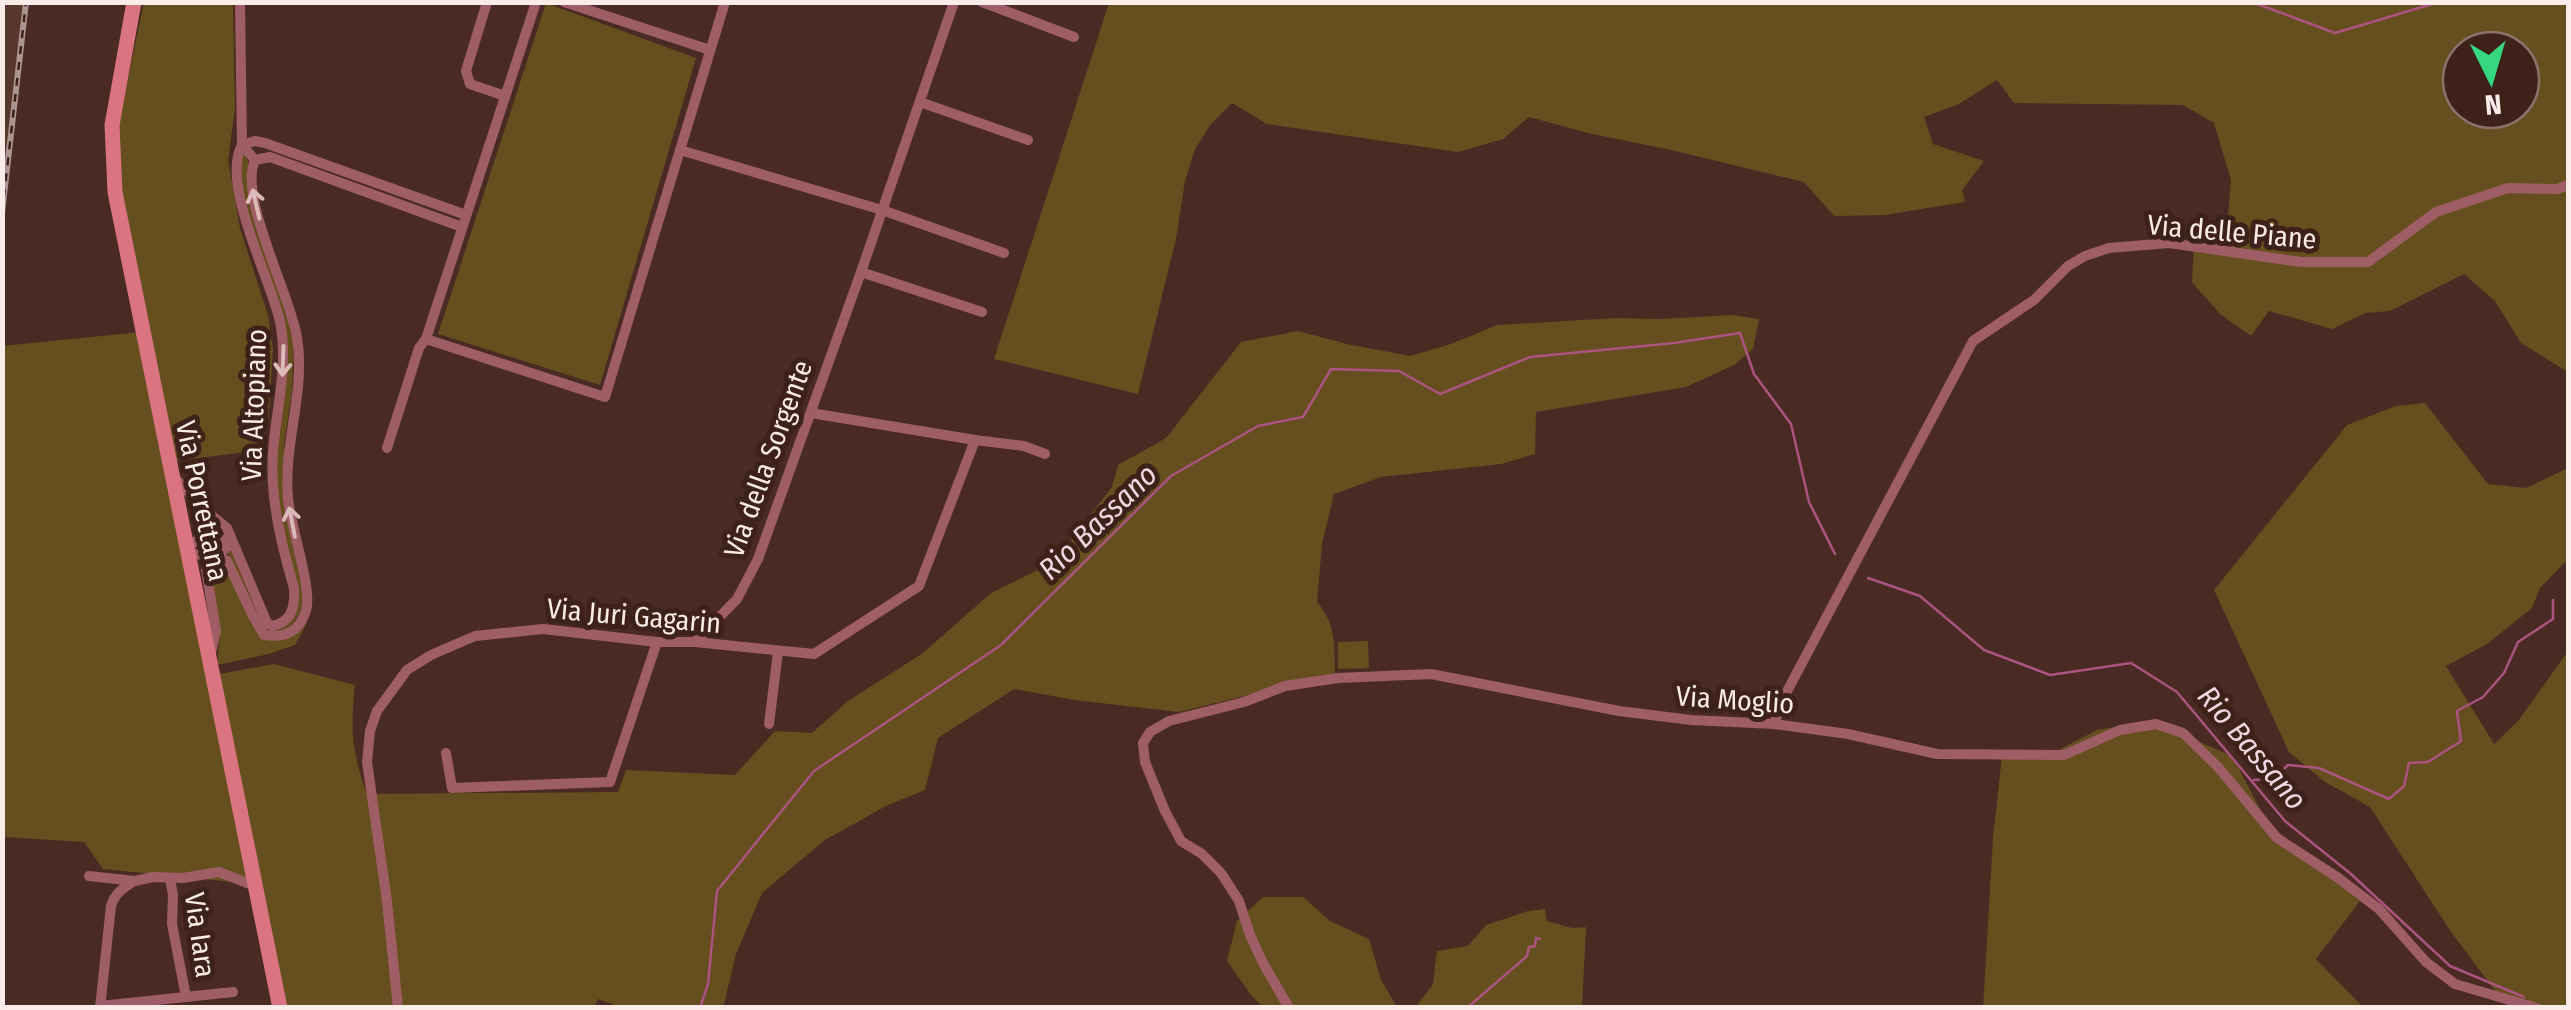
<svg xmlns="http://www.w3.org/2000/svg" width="2571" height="1010" font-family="'Fira Sans Condensed',sans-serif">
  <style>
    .built { fill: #5a372d }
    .green { fill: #654f1e; fill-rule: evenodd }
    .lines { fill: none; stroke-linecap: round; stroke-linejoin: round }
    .stream { stroke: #ac5381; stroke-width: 2.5 }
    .street { stroke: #9f5e65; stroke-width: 10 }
    .secondary { stroke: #d97480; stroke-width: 15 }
    .rail-casing { stroke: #ab958f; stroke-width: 6 }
    .rail { stroke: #3e2119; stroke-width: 2.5; stroke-dasharray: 8; stroke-linecap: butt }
    .oneway { stroke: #dbbaba }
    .labels { text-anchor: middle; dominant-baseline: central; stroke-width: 10; stroke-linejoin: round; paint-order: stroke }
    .street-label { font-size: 28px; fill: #fcece8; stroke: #3e2119 }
    .water-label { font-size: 30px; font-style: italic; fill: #f1d7e2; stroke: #3e2119 }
  </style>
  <rect width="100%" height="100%" fill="#492b23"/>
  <polygon class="built" points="3,2 26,3 3,216 2,3"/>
  <g class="green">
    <path d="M144,3H233L235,109L228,160L240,228L268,315L273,349L269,414L262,450L167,462L208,676L274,664L355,685C350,729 352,753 367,794L618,792L626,770L735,775L775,731L812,733L848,701L923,653L991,593L1054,562L1112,487L1118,465L1166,438L1241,342L1298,331L1347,344L1410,356L1451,344L1497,325L1616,318L1660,319L1731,315L1759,319L1753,349L1734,365L1686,387L1536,412L1535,454L1501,464L1381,477L1334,494L1322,544L1317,602C1337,626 1334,645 1335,674L1179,712L1074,700L1014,689L938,738L925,790L886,806L825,840L762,893L736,954L723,1008L620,1007L598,999L594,1008L281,1007L253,884L103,869L84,842L3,837L2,346L141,332L112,177L120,115Z"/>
    <polygon points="546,3 696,58 600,385 438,334"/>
    <path d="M1109,3H2568V372L2521,343L2495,301L2464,274L2390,311L2365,313L2332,329L2269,311L2251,336L2220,314L2192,282L2194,248L2228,216L2231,180L2214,123L2183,105L2014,103L1997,80L1957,105L1924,117L1933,144L1984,161L1962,190L1965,202L1884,215L1834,216L1804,182L1671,150L1588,133L1529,117L1503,139L1458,152L1267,124L1232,103L1211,124L1195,149L1185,181L1176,239L1138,394L994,359ZM2461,50H2521V110H2461Z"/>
    <path d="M243,153L248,161V185L288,317L294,346L292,391L284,445V496L304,599C301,614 295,622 284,632L264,631L227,552L231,550L262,624L270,630L299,604L278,503L276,457L286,358L243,197L240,164Z"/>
    <polygon points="2425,403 2488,484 2526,488 2568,468 2568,559 2540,588 2532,608 2487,644 2446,666 2494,744 2518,721 2568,651 2568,1007 2535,1007 2496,992 2451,932 2370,807 2325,782 2289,752 2214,590 2347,425 2396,406"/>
    <path d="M219,561C242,579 239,618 265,639L305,621L307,623L295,645L269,654L217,665L220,635L210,571L211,565Z"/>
    <polygon points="1368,641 1369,668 1338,669 1338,642"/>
    <polygon points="2151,721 2232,756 2275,837 2327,873 2360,901 2316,959 2363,1007 1983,1008 1993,838 2002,756 2051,754 2097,730"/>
    <polygon points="1263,897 1303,897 1330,921 1369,939 1381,980 1397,1007 1263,1007 1251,995 1227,961 1237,921"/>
    <polygon points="1545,909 1547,921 1572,928 1586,927 1582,1007 1416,1007 1433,984 1437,951 1468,946 1486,925 1528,911"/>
  </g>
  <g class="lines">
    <g class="stream">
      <polyline points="2252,2 2335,33 2439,2"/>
      <polyline points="2561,2 2568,4"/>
      <polyline points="1868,578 1920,596 1984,650 2050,675 2131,663 2177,692 2285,821 2351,874 2450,966 2524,997"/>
      <polyline points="2254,780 2274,779 2288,765 2319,768 2389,799 2404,786 2409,763 2428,762 2461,741 2457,711 2483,697 2504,673 2518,642 2553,619 2553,600"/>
      <polyline points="700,1008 708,984 717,891 814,771 1001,645 1171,476 1258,426 1303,417 1331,369 1399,371 1440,394 1530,357 1674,343 1740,333 1754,374 1791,424 1809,502 1835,554"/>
      <polyline points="1467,1008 1527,956 1529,947 1535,946 1536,938 1540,939"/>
    </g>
    <g class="street">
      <polyline points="240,2 242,145 255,160"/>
      <polyline points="487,2 466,71 470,84 505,96"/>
      <polyline points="536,2 426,339 605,397 725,2"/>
      <polyline points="564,2 710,50"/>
      <polyline points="982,2 1074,37"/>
      <polyline points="920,102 1028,140"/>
      <polyline points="680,150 882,210 1004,253"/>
      <polyline points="861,272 982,312"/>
      <polyline points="811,413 975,440 1024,446 1045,454"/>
      <polyline points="387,448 419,348 426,339"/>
      <path d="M174,477L204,509L227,528L267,623L273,626C293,621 295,605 294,588C281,543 270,499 273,452C276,408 289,366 280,322C271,279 220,184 242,145L255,141L265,143L466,215"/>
      <path d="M217,557L232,542C213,536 199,534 186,550C204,560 215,553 227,561L253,616L264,635C285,638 298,633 306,611C313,590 290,525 288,498C283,444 306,391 297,337C290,294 238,197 255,160L270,157L462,227"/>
      <polyline points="209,558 206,569 216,631 211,653"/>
      <polyline points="695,642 737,599 758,559 861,272 954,2"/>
      <polyline points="769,724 778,652"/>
      <polyline points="1774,724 1784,697 1973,341 2034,300 2068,266 2085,256 2109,248 2169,243 2301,262 2368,262 2436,212 2508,188 2557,189 2568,185"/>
      <polyline points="446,753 452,788 610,782 657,642"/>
      <polyline points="89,876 135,881 153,877 183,878 219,872 255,886"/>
      <polyline points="170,878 173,895 172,924 186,997"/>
      <polyline points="100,1006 233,992"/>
      <path d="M100,1008L111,906C115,893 123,888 134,881"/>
      <polyline points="398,1008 387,901 367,762 370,731 377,711 407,670 431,655 475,636 543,629 657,642 695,642 814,654 919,586 975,440"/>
      <polyline points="1289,1008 1263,963 1250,935 1239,901 1221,873 1202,854 1181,841 1165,811 1145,762 1143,743 1150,732 1169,721 1244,702 1285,686 1338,678 1431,674 1619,711 1691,720 1774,724 1848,734 1937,754 2064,755 2120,730 2156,724 2183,733 2218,767 2277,838 2337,877 2379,909 2426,962 2455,984 2537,1008"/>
    </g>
    <polyline class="secondary" points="134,2 112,125 115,192 280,1008"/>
    <g class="rail-casing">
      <polyline id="rail" points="2,213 26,2"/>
    </g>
    <use href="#rail" class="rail"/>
  </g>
  <defs><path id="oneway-shaft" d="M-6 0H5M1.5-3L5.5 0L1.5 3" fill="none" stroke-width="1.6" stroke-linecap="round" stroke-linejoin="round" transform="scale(2.5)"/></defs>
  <g class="oneway">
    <use href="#oneway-shaft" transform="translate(256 204) rotate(-103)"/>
    <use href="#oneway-shaft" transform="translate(283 361) rotate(92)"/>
    <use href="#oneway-shaft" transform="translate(292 522) rotate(-101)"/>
  </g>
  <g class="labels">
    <g class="street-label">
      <text transform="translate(2232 232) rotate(5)">Via delle Piane</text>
      <text transform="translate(254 405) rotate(-88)">Via Altopiano</text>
      <text transform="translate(768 459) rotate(-70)">Via della Sorgente</text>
      <text transform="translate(202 501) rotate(78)">Via Porrettana</text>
      <text transform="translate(634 616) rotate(5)">Via Juri Gagarin</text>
      <text transform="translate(1735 700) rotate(4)">Via Moglio</text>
      <text transform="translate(200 935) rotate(82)">Via Iara</text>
    </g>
    <g class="water-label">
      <text transform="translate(1098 522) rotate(-44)">Rio Bassano</text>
      <text transform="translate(2252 748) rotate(50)">Rio Bassano</text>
    </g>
  </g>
  <rect width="2571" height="1010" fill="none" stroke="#fcece8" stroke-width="10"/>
  <g transform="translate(2491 80) rotate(175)"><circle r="48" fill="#3e2119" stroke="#8a726c" stroke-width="2.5"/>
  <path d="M0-8L18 38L0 25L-18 38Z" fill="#35d881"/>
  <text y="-15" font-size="28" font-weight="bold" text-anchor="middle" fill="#fcece8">N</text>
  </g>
</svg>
